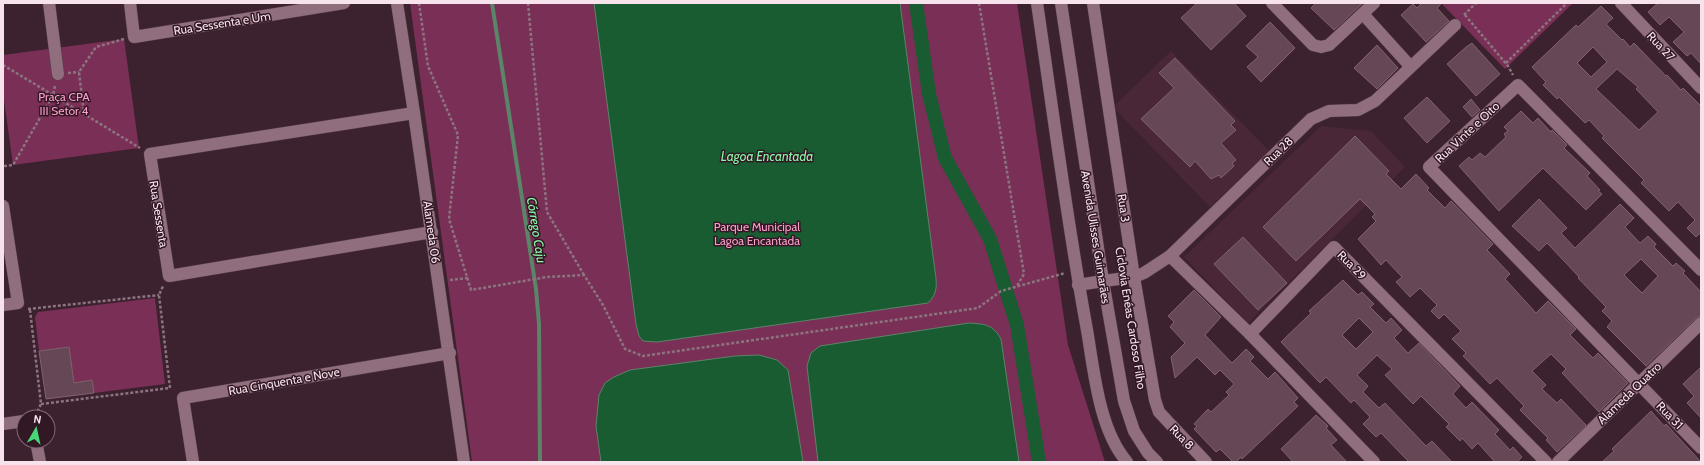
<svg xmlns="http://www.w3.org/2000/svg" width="1704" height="465" font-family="Cabin,sans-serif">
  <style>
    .built { fill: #492737 }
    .green { fill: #7a2f56 }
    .water { fill: #195c31; stroke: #5b8469 }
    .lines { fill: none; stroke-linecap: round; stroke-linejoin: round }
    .stream { stroke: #5b8469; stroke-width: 4 }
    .canal { stroke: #195c31; stroke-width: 14 }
    .building { fill: #664755; stroke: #82616f; fill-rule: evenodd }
    .street-casing { stroke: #553d49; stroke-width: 13 }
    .secondary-casing { stroke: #553d49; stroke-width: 13 }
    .path { stroke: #8c747f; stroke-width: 2.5; stroke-dasharray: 3 2; stroke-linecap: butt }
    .street { stroke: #906e7d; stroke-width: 12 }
    .secondary { stroke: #906e7d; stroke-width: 12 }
    .labels { text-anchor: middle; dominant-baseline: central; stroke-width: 3; stroke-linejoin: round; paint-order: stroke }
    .street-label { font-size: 12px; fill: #f6e3eb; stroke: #321724 }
    .park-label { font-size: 12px; fill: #fb9ec9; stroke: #321724 }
    .water-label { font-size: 13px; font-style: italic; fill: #89f8a7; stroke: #321724 }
  </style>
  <rect width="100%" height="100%" fill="#3c212e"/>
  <g class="built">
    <polygon points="1171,51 1269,151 1210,207 1113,107"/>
    <polygon points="1321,126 1371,131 1405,167 1248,323 1184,257"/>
  </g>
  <g class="green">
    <polygon points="410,3 1017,3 1068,345 1105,462 472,462"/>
    <polygon points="1441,3 1573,3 1505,69"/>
    <polygon points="124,39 139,148 13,165 3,93 3,55"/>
    <polygon points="155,298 165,384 94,393 92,380 74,383 69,347 39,351 35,317 38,312"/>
  </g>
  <g class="water">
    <path d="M594,3H900L935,271C937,284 938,293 928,303L657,342L643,341L639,336L636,324Z"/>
    <path d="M969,323C986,324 993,325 1001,339L1019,462H818L807,366L811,353L820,346Z"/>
    <polygon points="759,355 777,360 788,370 803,462 601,462 596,426 599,395 605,383 614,377 630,370 735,356"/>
  </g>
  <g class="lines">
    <polyline class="stream" points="492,3 536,289 539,324 540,462"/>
    <polyline class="canal" points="916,3 929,94 945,158 990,239 1017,325 1039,462"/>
  </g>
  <g class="building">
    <polygon points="1197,3 1234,3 1246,16 1211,50 1181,18"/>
    <polygon points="1316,3 1363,3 1334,30 1311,8"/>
    <polygon points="1422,3 1442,3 1437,8 1449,21 1426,42 1401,15 1413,4 1417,8"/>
    <polygon points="1658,3 1701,3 1701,64 1691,53 1687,56 1673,42 1684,32 1669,17 1660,25 1648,12"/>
    <path d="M1601,6L1613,18L1606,24L1622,40L1623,39L1630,47L1634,43L1666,76L1667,75L1681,90L1683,88L1701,106V232L1696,237L1687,228L1695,220L1678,202L1669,211L1641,183L1644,180L1602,138L1604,136L1589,120L1585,123L1559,97L1557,99L1543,85L1546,82L1532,67L1576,25L1578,27ZM1593,47L1607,62L1591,77L1577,63ZM1617,69L1638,87L1636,89L1658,112L1639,130L1596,89Z"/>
    <polygon points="1270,22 1295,48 1261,82 1247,67 1258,57 1246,46"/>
    <polygon points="1472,43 1500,74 1476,96 1447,64 1466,47"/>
    <polygon points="1377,45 1398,68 1377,89 1354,68"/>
    <polygon points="1175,58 1235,121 1231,125 1236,130 1221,143 1236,160 1232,163 1234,166 1221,178 1219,175 1211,179 1195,161 1190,167 1141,119 1174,88 1159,73"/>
    <polygon points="1427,97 1450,121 1427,143 1404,118"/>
    <polygon points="1471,99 1480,110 1472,117 1463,107"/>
    <polygon points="1521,111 1533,123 1538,118 1551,132 1552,130 1567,145 1564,148 1590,173 1587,176 1600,190 1598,191 1602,194 1586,210 1543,168 1499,211 1459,166 1469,157 1472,160 1480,153 1485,157 1506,137 1504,134 1508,131 1504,127"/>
    <polygon points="1355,136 1389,171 1386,174 1401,189 1416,174 1429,188 1427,190 1445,208 1451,201 1493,244 1487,250 1510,274 1505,279 1536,313 1548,301 1576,329 1570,335 1593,358 1598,353 1628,383 1599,412 1562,373 1566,369 1551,354 1532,371 1546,385 1542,389 1557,403 1561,399 1586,425 1557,452 1546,440 1548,438 1520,410 1524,406 1497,378 1490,384 1463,356 1466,353 1452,339 1461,331 1444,314 1439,319 1431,311 1437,305 1420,288 1410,297 1396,282 1402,277 1386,260 1381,265 1358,239 1376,221 1372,217 1375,214 1360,199 1296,261 1263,227"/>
    <path d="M1539,199L1567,228L1561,233L1575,248L1620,204L1634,218L1625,227L1640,243L1648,236L1656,244L1654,247L1673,266L1676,263L1685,271L1683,273L1701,292V316L1696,318L1646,366L1607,327L1612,321L1602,311L1606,307L1578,278L1579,277L1566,263L1547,243L1539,251L1512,226ZM1641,259L1658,276L1642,293L1624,275Z"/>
    <polygon points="1243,237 1287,283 1258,310 1214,264"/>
    <path d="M1343,280L1358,295L1362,292L1374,304L1370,307L1386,323L1391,318L1402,330L1394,338L1408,353L1419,343L1460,386L1453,394L1466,408L1472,402L1499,430L1495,434L1510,450L1513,447L1522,457L1517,462H1495L1478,443L1472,449L1462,438L1460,441L1446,427L1449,424L1421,396L1413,404L1385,375L1392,369L1377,355L1357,375L1368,386L1363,392L1379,408L1385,403L1426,446L1432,441L1452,462H1409L1381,433L1376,437L1363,424L1370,417L1354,400L1351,403L1326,377L1320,383L1281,342L1311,313L1309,311ZM1359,318L1373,332L1356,349L1342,335Z"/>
    <polygon points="1194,290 1221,317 1205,335 1232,363 1246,349 1254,357 1250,361 1268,379 1275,372 1298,398 1294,402 1298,406 1242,459 1241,457 1236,462 1233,462 1220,449 1216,452 1194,429 1197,426 1194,424 1208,409 1211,412 1229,395 1226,392 1234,384 1220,370 1215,375 1197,357 1175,378 1171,357 1185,343 1170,327 1174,322 1168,316"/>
    <polygon points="69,347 74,383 92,380 94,393 46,399 39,351"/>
    <polygon points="1701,367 1701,418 1687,403 1694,396 1683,384"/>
    <polygon points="1651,411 1664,426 1666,424 1701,462 1602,462 1614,451 1612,449"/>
    <polygon points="1316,415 1328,426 1326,428 1337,440 1331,445 1347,462 1293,462 1281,449"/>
  </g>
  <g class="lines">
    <g class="street-casing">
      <g id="street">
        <polyline points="49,3 58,74"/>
        <polyline points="130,3 134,37 344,3"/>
        <polyline points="397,3 414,113 464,462"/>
        <polyline points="1272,3 1313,45 1321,47 1329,45 1374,3"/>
        <polyline points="1621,3 1701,88"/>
        <polyline points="1363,14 1410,66"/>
        <polyline points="414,113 150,154 169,276 432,232"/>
        <polyline points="3,206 18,303 3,305"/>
        <polyline points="1170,256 1250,334"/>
        <polyline points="1701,270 1518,85 1429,167 1701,448"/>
        <polyline points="1103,281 1134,277 1144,273 1170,256 1311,119 1329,111 1358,110 1375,101 1455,25"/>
        <polyline points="3,424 24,421"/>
        <polyline points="36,441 40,462"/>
        <polyline points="193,462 183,398 450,353"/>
        <polyline points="1374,462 1250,334 1334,247 1546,462"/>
      </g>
    </g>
    <g class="secondary-casing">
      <g id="secondary">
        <path d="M1037,3C1053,112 1067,222 1087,330C1094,371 1099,430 1127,462"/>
        <polyline points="1061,3 1103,281 1124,401 1134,431 1148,453 1157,462"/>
        <polyline points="1093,3 1134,277 1155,400 1159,412 1206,462"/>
        <polyline points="1078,285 1103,281"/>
        <polyline points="1558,462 1701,323"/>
      </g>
    </g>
    <g class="path">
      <polyline points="419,3 428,66 458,135 449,219 471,290 547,277 584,275 603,305 625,349 643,356 978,308 1001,291 1065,273"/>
      <polyline points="528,3 547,212 584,275"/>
      <polyline points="979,3 1024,274 1017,286"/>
      <polyline points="1464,15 1476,3"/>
      <polyline points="1465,15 1508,66 1513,75"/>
      <polyline points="124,39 96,47 79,72 84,114 140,148"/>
      <polyline points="1506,63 1567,3"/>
      <polyline points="3,65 53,95 13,165 5,166 3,169"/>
      <polyline points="68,73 79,72"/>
      <polyline points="55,86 53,95 83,114"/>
      <polyline points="450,280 468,278"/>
      <polyline points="28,309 159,295"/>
      <polyline points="30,310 41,404 35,417"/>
      <polyline points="41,404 170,388 159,295 163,286"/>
    </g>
    <use href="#street" class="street"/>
    <use href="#secondary" class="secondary"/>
  </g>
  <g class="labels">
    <g class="street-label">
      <text transform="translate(222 23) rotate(-9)">Rua Sessenta e Um</text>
      <text transform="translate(1661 46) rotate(47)">Rua 27</text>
      <text transform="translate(1467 132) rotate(-43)">Rua Vinte e Oito</text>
      <text transform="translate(1278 151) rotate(-44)">Rua 28</text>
      <text transform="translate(1124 208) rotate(82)">Rua 3</text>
      <text transform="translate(159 214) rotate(81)">Rua Sessenta</text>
      <text transform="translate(432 232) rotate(82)">Alameda 06</text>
      <text transform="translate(1096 237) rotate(81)">Avenida Ulisses Guimarães</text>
      <text transform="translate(1352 265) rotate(45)">Rua 29</text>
      <text transform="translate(1131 318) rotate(81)">Ciclovia Enéas Cardoso Filho</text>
      <text transform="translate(284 381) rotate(-10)">Rua Cinquenta e Nove</text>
      <text transform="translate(1629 393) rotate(-44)">Alameda Quatro</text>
      <text transform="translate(1670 415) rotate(46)">Rua 31</text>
      <text transform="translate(1182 437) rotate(46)">Rua 8</text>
    </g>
    <g class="park-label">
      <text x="64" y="96">Praça CPA<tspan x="64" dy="14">III Setor 4</tspan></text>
      <text x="757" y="226">Parque Municipal<tspan x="757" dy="14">Lagoa Encantada</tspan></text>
    </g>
    <g class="water-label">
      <text x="767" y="156">Lagoa Encantada</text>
      <text transform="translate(537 230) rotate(81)">Córrego Caju</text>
    </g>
  </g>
  <rect width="1704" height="465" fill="none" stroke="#f6e3eb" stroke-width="8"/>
  <g transform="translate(36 429) rotate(9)"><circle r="19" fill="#321724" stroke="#806974"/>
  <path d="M0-3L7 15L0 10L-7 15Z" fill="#47d779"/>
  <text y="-6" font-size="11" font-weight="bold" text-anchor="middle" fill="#f6e3eb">N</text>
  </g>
</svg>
